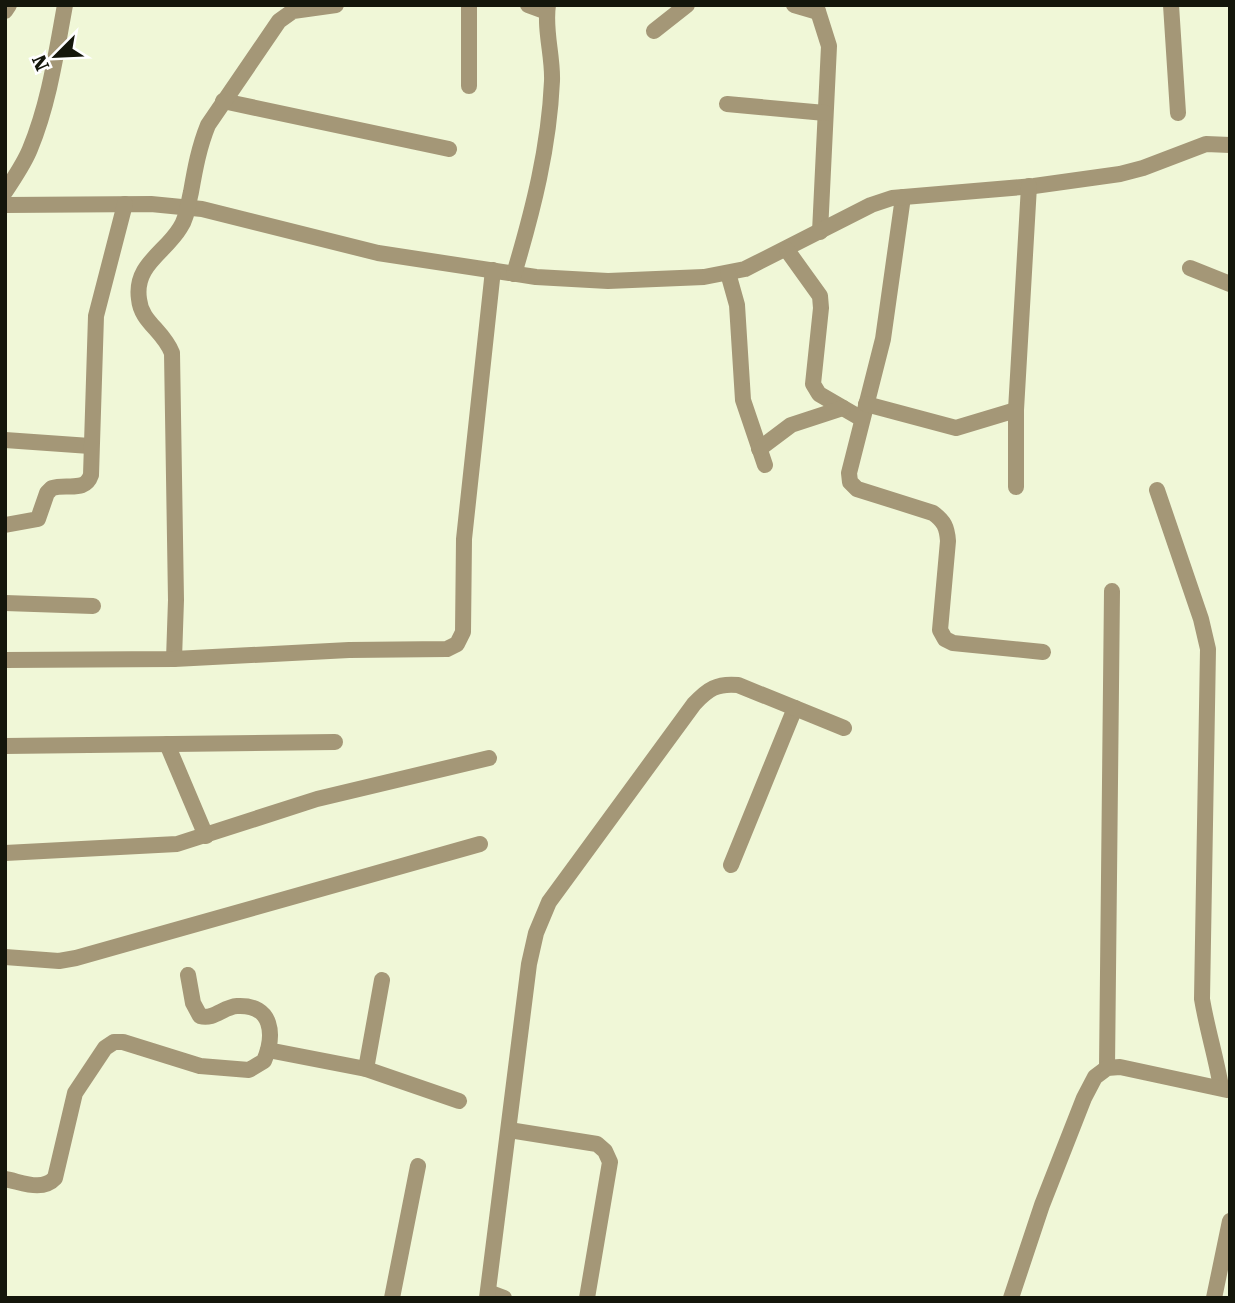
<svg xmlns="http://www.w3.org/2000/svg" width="1235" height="1303" font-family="'Roboto Serif',serif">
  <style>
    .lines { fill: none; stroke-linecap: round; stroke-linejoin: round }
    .street { stroke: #a49777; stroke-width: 16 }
  </style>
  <rect width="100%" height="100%" fill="#f0f7d7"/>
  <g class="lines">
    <g class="street">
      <polyline points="469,5 469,86"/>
      <polyline points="528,5 547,12"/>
      <polyline points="794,5 818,12"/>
      <polyline points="816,5 829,46 820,232"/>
      <polyline points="1171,5 1178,113"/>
      <polyline points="5,11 9,5"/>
      <polyline points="654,31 687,5"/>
      <polyline points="223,101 449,149"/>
      <polyline points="727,104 825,113"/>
      <path d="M5,192C14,178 24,164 30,149C49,103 56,54 65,5"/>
      <path d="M903,197L883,339L849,473L850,482L857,489L933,513C944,521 947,527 948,541L940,630L945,639L953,643L1043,652"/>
      <polyline points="5,205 151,204 202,209 378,253 536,277 608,281 704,277 745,269 871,205 892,198 1034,186 1120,174 1143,168 1206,144 1230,145"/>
      <polyline points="787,250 820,296 821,308 813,384 819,394 862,419"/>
      <polyline points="1190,268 1230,284"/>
      <polyline points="728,273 737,305 743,400 765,465"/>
      <path d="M514,274C533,210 549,148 552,81C553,56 544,30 548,5"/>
      <polyline points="866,404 956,428 1016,410"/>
      <polyline points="5,440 90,446"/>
      <polyline points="759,449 791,425 843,408"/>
      <polyline points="1016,487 1016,410 1029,186"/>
      <path d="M1157,490L1201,619L1208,649L1202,999C1207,1029 1216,1057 1221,1087"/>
      <path d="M5,525L38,519L47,493L52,488C67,483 85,493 91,475L96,316L125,204"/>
      <polyline points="5,603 93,606"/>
      <path d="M174,659L176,600L172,353C163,330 141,322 139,299C134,265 165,253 180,228C187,218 188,204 191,192C195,169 199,147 208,125L279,21L293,11L336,5"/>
      <polyline points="5,660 174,659 349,650 447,649 457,644 463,632 464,539 493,270"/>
      <polyline points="167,744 206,836"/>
      <polyline points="5,746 335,742"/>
      <polyline points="5,853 177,844 317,799 489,758"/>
      <polyline points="731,865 795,708"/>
      <polyline points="5,957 59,961 76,958 480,844"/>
      <polyline points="268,1050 366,1069 459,1101"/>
      <polyline points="1107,1068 1112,591"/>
      <polyline points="366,1069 382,980"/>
      <polyline points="509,1130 597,1144 605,1151 610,1162 587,1298"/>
      <path d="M5,1179C22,1182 42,1192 55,1178L75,1093L105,1048L114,1042H123L200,1066L249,1070L264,1061C275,1035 273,1004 237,1006C223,1007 214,1020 200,1016L193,1003L188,975"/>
      <polyline points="488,1292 504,1298"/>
      <polyline points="392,1298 418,1166"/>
      <path d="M487,1298L529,964L536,933L549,902L694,704C708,689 717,683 738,685L844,728"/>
      <polyline points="1011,1298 1042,1205 1084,1098 1095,1077 1107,1068 1120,1067 1227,1090"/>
      <polyline points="1214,1298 1230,1221"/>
    </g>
  </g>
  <rect width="1235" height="1303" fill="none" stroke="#14160b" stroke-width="14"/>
  <g transform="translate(56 56) rotate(246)" stroke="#ffffff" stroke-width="5" paint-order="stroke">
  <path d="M0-5L12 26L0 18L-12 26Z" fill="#14160b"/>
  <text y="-10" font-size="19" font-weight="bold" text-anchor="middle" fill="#14160b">N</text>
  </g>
</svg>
